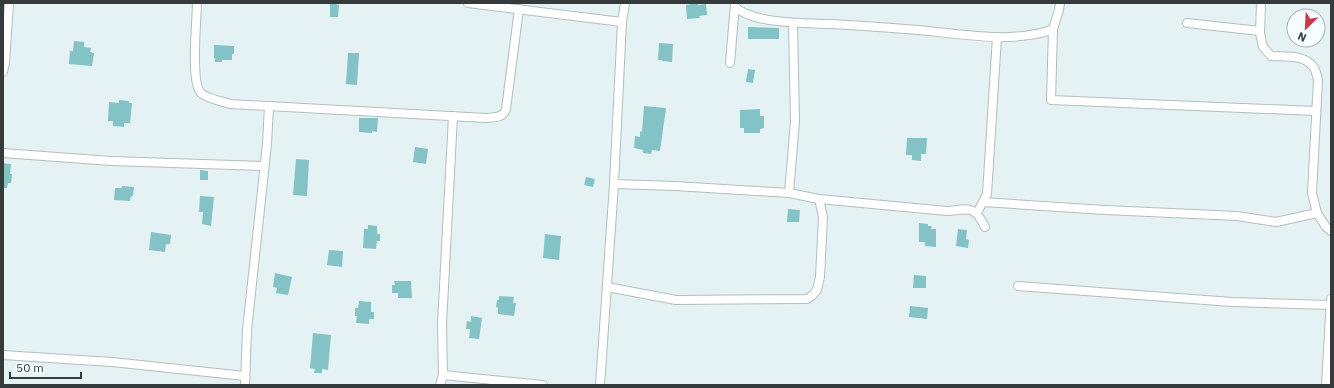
<svg xmlns="http://www.w3.org/2000/svg" width="1334" height="388" font-family="'IBM Plex Sans',sans-serif">
  <style>
    .building { fill: #83c2c5 }
    .lines { fill: none; stroke-linecap: round; stroke-linejoin: round }
    .street-casing { stroke: #b2bfbf; stroke-width: 10 }
    .street { stroke: #fff; stroke-width: 8 }
  </style>
  <rect width="100%" height="100%" fill="#e5f2f3"/>
  <g class="building">
    <polygon points="330,3 337,3 337,5 339,5 338,17 330,17"/>
    <polygon points="690,3 698,3 698,5 706,4 707,15 699,16 700,18 687,19 686,5 691,4"/>
    <polygon points="748,27 779,28 779,39 748,39"/>
    <polygon points="74,41 84,42 84,47 91,48 90,52 94,53 92,66 69,64 70,51 73,51"/>
    <polygon points="659,43 673,44 672,62 662,61 662,60 658,60"/>
    <polygon points="214,45 234,46 234,54 232,54 232,60 222,60 222,62 215,62 215,58 214,58"/>
    <polygon points="348,53 359,53 357,85 346,84"/>
    <polygon points="748,69 755,70 753,83 746,82"/>
    <polygon points="119,100 129,101 129,103 132,103 130,123 124,123 124,127 113,126 113,121 108,121 109,102 119,103"/>
    <polygon points="644,106 666,108 660,151 652,150 651,154 643,153 643,150 634,148 635,136 640,137 640,131 642,132"/>
    <polygon points="760,109 760,116 764,116 764,128 760,129 760,133 744,133 744,128 740,128 740,110"/>
    <polygon points="359,118 378,118 377,132 372,131 372,133 359,132"/>
    <polygon points="907,138 927,138 926,154 921,154 921,161 912,160 912,155 906,155"/>
    <polygon points="415,147 428,149 426,164 413,162"/>
    <polygon points="296,159 309,160 307,196 293,195"/>
    <polygon points="3,163 11,164 10,174 12,174 11,183 8,183 7,188 3,188"/>
    <polygon points="200,170 208,171 208,180 200,180"/>
    <polygon points="586,177 595,179 593,187 584,185"/>
    <polygon points="122,186 134,187 133,196 131,196 130,201 114,200 115,188 122,188"/>
    <polygon points="200,196 214,197 211,226 202,224 203,212 199,212"/>
    <polygon points="788,209 800,210 799,222 787,222"/>
    <polygon points="919,223 928,224 928,226 932,226 931,229 936,229 936,247 925,246 925,242 919,242"/>
    <polygon points="368,225 377,226 377,234 380,234 380,241 377,241 376,249 363,248 364,229 368,229"/>
    <polygon points="958,229 967,230 966,239 969,240 968,248 956,246"/>
    <polygon points="151,232 171,235 170,244 166,244 165,252 149,250"/>
    <polygon points="545,234 561,236 559,260 543,258"/>
    <polygon points="329,250 343,251 342,267 327,265"/>
    <polygon points="275,273 292,277 288,295 276,293 277,288 273,287"/>
    <polygon points="914,275 926,276 926,288 913,288"/>
    <polygon points="394,281 411,281 412,298 398,298 398,293 392,293 392,285 395,285"/>
    <polygon points="499,296 514,297 513,303 516,303 514,316 498,314 498,308 496,307 497,300 499,300"/>
    <polygon points="359,301 371,302 371,312 374,312 374,319 369,319 369,324 356,323 357,316 355,316 355,308 358,308"/>
    <polygon points="910,306 928,308 927,319 909,317"/>
    <polygon points="471,316 482,318 479,339 469,338 470,329 466,329 467,321 471,322"/>
    <polygon points="313,333 331,335 328,370 322,369 322,373 314,373 315,369 310,368"/>
  </g>
  <g class="lines">
    <g class="street-casing">
      <g id="street">
        <path d="M197,3C197,19 190,83 201,93C208,99 221,101 230,104L486,118C495,117 503,118 506,109L519,9"/>
        <polyline points="468,3 622,22"/>
        <polyline points="1060,3 1059,10 1053,29 1051,100 1316,111"/>
        <path d="M1261,3L1260,33L1263,47L1271,56C1285,57 1305,54 1314,68C1316,71 1317,76 1318,80L1312,193L1317,213L1326,227L1331,231"/>
        <path d="M735,7C754,24 805,23 829,24C855,25 880,27 905,29C935,31 966,36 996,37C1009,38 1041,35 1053,29"/>
        <polyline points="1187,23 1260,31"/>
        <polyline points="730,63 735,4"/>
        <polyline points="3,72 5,63 9,3"/>
        <polyline points="453,116 442,324 443,375 543,385"/>
        <polyline points="3,153 111,161 264,166"/>
        <path d="M614,184L675,186L789,193L819,199L947,211C970,209 974,205 985,227"/>
        <polyline points="789,193 795,121 793,23"/>
        <polyline points="983,202 1105,210 1237,216 1276,222 1317,213"/>
        <polyline points="977,213 987,194 997,37"/>
        <polyline points="1018,286 1232,302 1331,305"/>
        <polyline points="607,287 676,300 807,299 813,295 817,290 820,277 823,217 819,199"/>
        <polyline points="3,355 112,362 245,376"/>
        <polyline points="245,385 247,330 267,144 269,106"/>
        <polyline points="440,385 443,375"/>
        <polyline points="600,385 614,184 622,22 625,3"/>
        <polyline points="1326,385 1331,299"/>
      </g>
    </g>
    <use href="#street" class="street"/>
  </g>
  <rect width="1334" height="388" fill="none" stroke="#353a3a" stroke-width="8"/>
  <g transform="translate(1306 28) rotate(204)"><circle r="19" fill="#f6ffff" stroke="#a9b0b0"/>
  <path d="M0-3L7 15L0 10L-7 15Z" fill="#c83845"/>
  <text y="-6" font-size="11" font-weight="bold" text-anchor="middle" fill="#353a3a">N</text>
  </g>
  <path d="M10 372v6h71v-6" fill="none" stroke="#353a3a" stroke-width="2"/>
  <text x="16" y="372" font-size="12" fill="#353a3a" stroke="#f6ffff" stroke-width="3" paint-order="stroke">50 m</text>
</svg>
